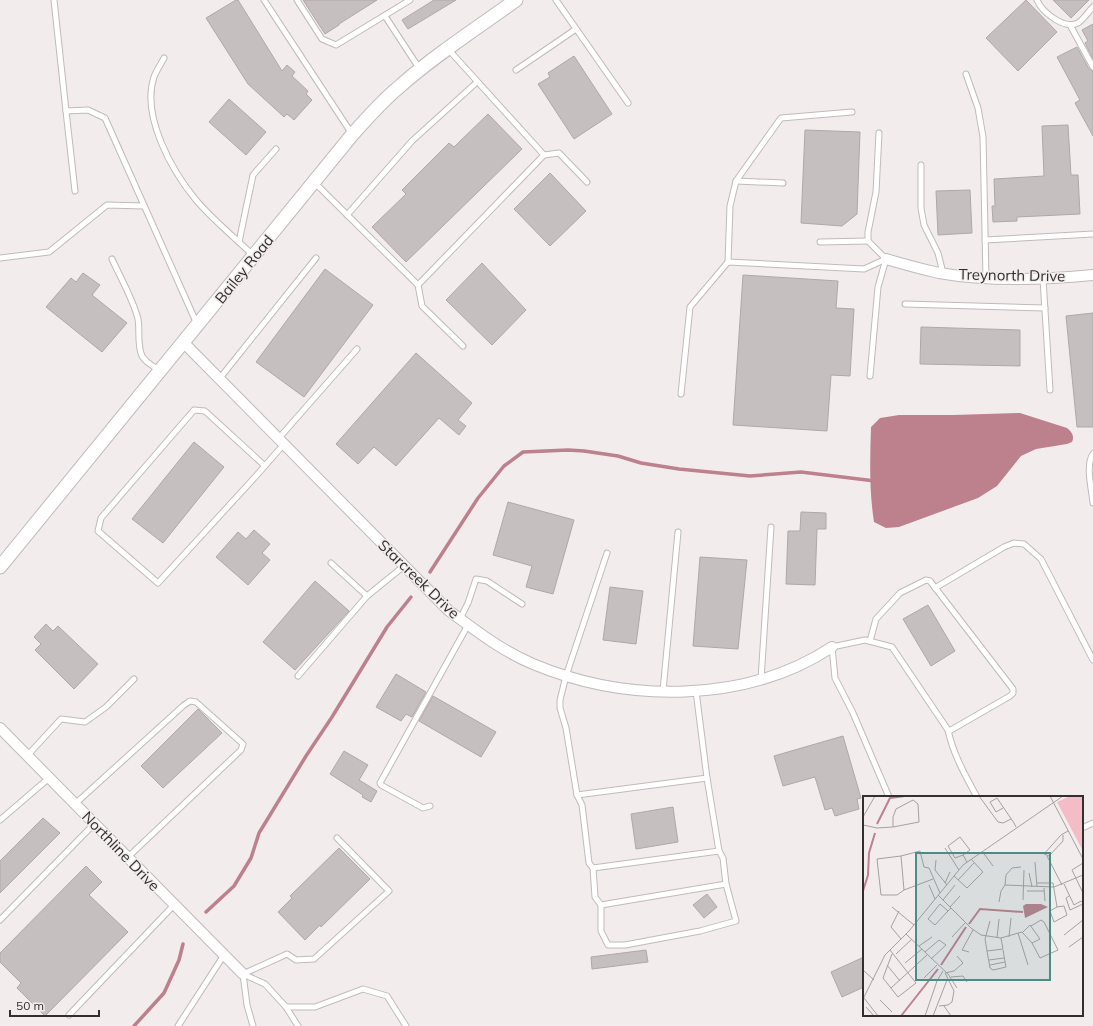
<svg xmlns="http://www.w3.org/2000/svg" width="1093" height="1026" font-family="Mulish,sans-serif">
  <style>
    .water { fill: #bd808d }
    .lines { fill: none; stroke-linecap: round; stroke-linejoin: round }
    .stream { stroke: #bd808d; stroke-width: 3.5 }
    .building { fill: #c6bfc0; stroke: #afa8a9 }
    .service-casing { stroke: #c1babb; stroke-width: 7 }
    .minor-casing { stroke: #c1babb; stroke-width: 12 }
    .tertiary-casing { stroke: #c1babb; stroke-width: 15 }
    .service { stroke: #fff; stroke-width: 5 }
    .minor { stroke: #fff; stroke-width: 10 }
    .tertiary { stroke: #fff; stroke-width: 13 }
    .labels { text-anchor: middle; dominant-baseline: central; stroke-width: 3; stroke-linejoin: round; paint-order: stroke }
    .street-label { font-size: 15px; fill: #322f30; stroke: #f3eced }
    .inset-river { fill: none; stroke: #bd808d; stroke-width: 2 }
    .inset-road { fill: none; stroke: #a6a0a1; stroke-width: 1 }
    .view { fill: #488e85; fill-opacity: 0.15; stroke: #488e85; stroke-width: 2 }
    .inset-edge { fill: none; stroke: #322f30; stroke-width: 2 }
  </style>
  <rect width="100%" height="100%" fill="#f3eced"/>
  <path class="water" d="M1020,413L1067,428C1071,431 1075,436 1072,442L1067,444L1036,449L1021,456L997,486L978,498L899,527L886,528L874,522C869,490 870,459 871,427L880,418L899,415H953Z"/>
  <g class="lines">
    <g class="stream">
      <polyline points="430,572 478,498 504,466 523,452 568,450 584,451 618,456 641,463 679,469 750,476 801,472 875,481"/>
      <polyline points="206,912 234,886 251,858 259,833 306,756 332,717 387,627 411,597"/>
      <polyline points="134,1026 164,993 179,960 183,944"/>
    </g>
  </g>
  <g class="building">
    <polygon points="236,0 238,0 282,71 287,65 295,72 292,76 308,91 306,94 312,100 294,120 287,114 284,117 248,84 206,18"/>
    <polygon points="303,0 377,0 339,24 339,25 325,34"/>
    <polygon points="434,0 456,0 408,29 402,20"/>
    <polygon points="1026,0 1057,32 1018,71 986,38"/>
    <polygon points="1053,0 1089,0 1071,18"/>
    <polygon points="1093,24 1093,59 1085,43 1088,41 1082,30"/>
    <polygon points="1077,47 1089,69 1093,71 1093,136 1075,103 1080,100 1057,57"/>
    <polygon points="574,56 612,114 574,139 538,84 550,77 548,73"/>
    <polygon points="229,99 266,132 246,155 209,122"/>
    <polygon points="488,114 522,149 406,262 372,227 406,194 402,190 449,143 454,147"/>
    <polygon points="1068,125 1071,175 1078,175 1080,214 1017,217 1017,221 993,222 992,206 995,206 994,179 1044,176 1042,126"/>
    <polygon points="805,130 860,132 857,214 842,226 801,223"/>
    <polygon points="550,173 586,211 550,246 514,209"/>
    <polygon points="970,190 972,233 938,235 936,191"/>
    <polygon points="482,263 526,310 492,345 446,300"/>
    <polygon points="325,269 373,305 304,397 256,362"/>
    <polygon points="83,273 100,285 92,295 127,323 102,352 46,307 71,278 76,282"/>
    <polygon points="743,275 838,281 836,308 854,309 850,376 831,375 827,431 733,425"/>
    <polygon points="1093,313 1093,427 1077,427 1066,316"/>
    <polygon points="921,327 1020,330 1020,366 920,364"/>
    <polygon points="416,353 472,403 458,420 466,426 459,435 439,418 396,466 374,447 358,464 336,444"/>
    <polygon points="194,442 224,467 163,543 132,519"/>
    <polygon points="508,502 574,520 553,594 526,587 532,566 493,555"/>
    <polygon points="801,512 826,513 826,529 817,529 815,585 786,584 788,531 800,531"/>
    <polygon points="254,530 270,544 262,553 270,560 248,585 216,557 238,532 246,539"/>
    <polygon points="700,557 747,560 738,649 693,646"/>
    <polygon points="315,581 349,611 295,670 263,642"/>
    <polygon points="610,587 643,591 636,644 603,640"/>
    <polygon points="928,605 955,651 931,666 903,619"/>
    <polygon points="46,624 53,631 58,626 98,664 74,689 35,650 41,644 34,637"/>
    <polygon points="396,674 426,692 412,717 406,714 401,721 376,707"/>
    <polygon points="433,696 496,732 481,757 419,721"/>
    <polygon points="198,709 222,733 163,788 141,766"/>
    <polygon points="843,736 861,798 857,799 859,809 835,816 832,808 825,810 815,777 783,786 774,756"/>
    <polygon points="344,751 368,765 359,780 377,791 371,802 362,797 363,795 330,774"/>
    <polygon points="673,807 678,842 636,849 631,814"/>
    <polygon points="43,818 60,833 0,893 0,861"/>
    <polygon points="339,848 370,879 321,927 320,925 305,940 278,912 292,898 290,896"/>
    <polygon points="86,866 102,882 89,895 128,932 45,1016 17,988 21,983 0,962 0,953"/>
    <polygon points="707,894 717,907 704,918 693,905"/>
    <polygon points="646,950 648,962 592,969 591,957"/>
    <polygon points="864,957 864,987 842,997 831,972"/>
  </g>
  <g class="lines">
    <g class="service-casing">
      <g id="service">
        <polyline points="54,0 66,111 88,110 105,118 197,324"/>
        <polyline points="264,0 352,134"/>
        <polyline points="297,0 322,39 336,45 410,0"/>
        <polyline points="556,0 628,103"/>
        <path d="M1037,0C1042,12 1064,30 1078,23C1083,20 1088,12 1093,7"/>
        <polyline points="385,16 419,68"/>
        <polyline points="1070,25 1093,67"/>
        <path d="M164,58C161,64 156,71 154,77C141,116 172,171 196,200C213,220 234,237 253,255"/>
        <polyline points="516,70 576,29"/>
        <polyline points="966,74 978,108 983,137 986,278"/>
        <polyline points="66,111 75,191"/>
        <polyline points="879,133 876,192 868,232 868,241 886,259"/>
        <polyline points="544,155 559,153 587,182"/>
        <polyline points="921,165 921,208 924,225 938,253 943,273"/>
        <polyline points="736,181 783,183"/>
        <polyline points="314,182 418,285 544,155 448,49"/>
        <polyline points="347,215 412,141 477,82"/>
        <polyline points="985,240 1093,234"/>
        <polyline points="239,242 253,175 276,149"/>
        <polyline points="820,242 868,241"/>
        <polyline points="0,258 49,252 107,205 144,206"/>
        <path d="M112,259C121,279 133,299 138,319C140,331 137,345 142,356C146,363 153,366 159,370"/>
        <polyline points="728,262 730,206 736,181 781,118 852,112"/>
        <polyline points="1043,279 1050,390"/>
        <polyline points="418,285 422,306 463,346"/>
        <polyline points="905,304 1045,308"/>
        <polyline points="870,376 878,287 886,259"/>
        <polyline points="220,378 316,258"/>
        <polyline points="681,394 690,307 728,262 864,269 886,259"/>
        <polyline points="279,438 357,349"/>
        <path d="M1093,454C1085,465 1092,490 1093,503"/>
        <polyline points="265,466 205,411 194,410 101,518 98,531 158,583 256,476 284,444"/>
        <polyline points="607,553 566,676 560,700 560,708 566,728 577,795 707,778 696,691"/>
        <polyline points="331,563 367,596"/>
        <polyline points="935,588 1004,547 1014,543 1024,544 1041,559 1093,660"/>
        <polyline points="460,619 468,603 476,579 487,581 522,604"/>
        <polyline points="870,641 876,619 900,593 926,580 930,581 1013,689 1013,693 1010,696 951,730 948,730 892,647 865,640 832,647 835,678 853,713 889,797"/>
        <polyline points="298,676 367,596 404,566"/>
        <polyline points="761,679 771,527"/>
        <polyline points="663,691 678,532"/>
        <path d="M948,730C953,754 965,775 977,797"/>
        <polyline points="27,756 61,719 85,722 106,707 134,679"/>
        <polyline points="577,795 582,805 589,863 593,868 595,897 601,905 601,931 608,945 625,945 700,931 736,921 726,884 723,858 719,851 707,778"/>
        <polyline points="75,804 184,705 190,701 196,702 243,744 241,750 127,858"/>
        <polyline points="430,806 423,808 381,785 380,783 468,625"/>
        <polyline points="0,820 49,778"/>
        <polyline points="1082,828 1093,823"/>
        <polyline points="593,868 719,851"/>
        <polyline points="601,905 726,884"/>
        <polyline points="0,920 94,824"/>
        <polyline points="243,974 287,954 296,960 314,959 389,891 337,838"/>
        <polyline points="243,974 265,984 286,1007 298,1026"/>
        <polyline points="243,974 247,1005 253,1026"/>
        <polyline points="286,1007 315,1007 363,989 387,996 406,1026"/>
        <polyline points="69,1015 174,905"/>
        <polyline points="178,1026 224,955"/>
      </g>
    </g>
    <g class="minor-casing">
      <g id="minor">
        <path d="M886,259C903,264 921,269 939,273C990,282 1042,280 1093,275"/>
        <path d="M184,343L448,610C475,630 502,651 533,664C626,703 746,704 832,647"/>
        <polyline points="0,728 243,974"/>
      </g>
    </g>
    <g class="tertiary-casing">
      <path id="tertiary" d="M0,567L352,135C367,118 382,101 399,87C435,55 477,28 516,0"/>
    </g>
    <use href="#service" class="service"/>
    <use href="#minor" class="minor"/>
    <use href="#tertiary" class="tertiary"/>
  </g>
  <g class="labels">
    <g class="street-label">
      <text transform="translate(244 269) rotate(-51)">Bailey Road</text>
      <text transform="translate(1012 275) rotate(1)">Treynorth Drive</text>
      <text transform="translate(419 579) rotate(44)">Starcreek Drive</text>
      <text transform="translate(121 851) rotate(46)">Northline Drive</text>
    </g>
  </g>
  <g transform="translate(863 796)">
    <rect width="220" height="220" fill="#f3eced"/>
    <path d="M207,0H220V55L194,6Z" fill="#f3bcc7"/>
    <path d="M163,108H178L185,111L162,122L160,110Z" fill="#bd808d"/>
    <path class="inset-river" d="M27,2L42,0M14,28L28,0M0,95L5,79L6,57L12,37M106,128L117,113L160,116M78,169L103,131M38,220L75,173"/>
    <path class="inset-road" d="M116,0L135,26L140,27L148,23M187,0L220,63M50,4L55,8L56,26L30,31V21L33,13ZM140,12L133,16L127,6L134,2L151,27L153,31M0,21L12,0M0,29L14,32L30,31M200,39V45L186,60L181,58L198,39L205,35M82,52L96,74M119,55L130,70M100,59L92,62L85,50L97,41L107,54L100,59L104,66M38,60L14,63L18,99H34L41,94L38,60L57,55L61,71L66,72L77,97M184,60L199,89M73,64L72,74L84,89M172,66L174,91M220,67L209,74L220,97M166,77L169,91M91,80L104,92L120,76L108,63M95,84L111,67M82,87L87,76M174,87H190L194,111L187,115L191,126L204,119L201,110L194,111M201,88L211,109L218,105L220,107M66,89L72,103M142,89L143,79L149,72L158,71M181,92L182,105M41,94L70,83M164,95H181M75,99L108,132L118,139L138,142L159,136L169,147L177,143L167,129L160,136M206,100L203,102L207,114L220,108M80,104L92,89M160,104L161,74M136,106L138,95L142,89L191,91L220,79M29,111L51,129M87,111L97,100M36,115L28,131L38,143M85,115L77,108L65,123L72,129L84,116L88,112M127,125L122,143L124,155L140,153L138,142M168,130L178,124L181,126L195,154L177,162L169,147M155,137L165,169M43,138L85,178L94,192M201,139L220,124M89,141L102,127M146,141L148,122M134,142L136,123M56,150L69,141M206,151L220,141M27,154L53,187L35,201L20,182L29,158M124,155L127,172L130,174L143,171L140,154M62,156L76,144L83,149L68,163M106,156L99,154L110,134M33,158L49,143M126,164L141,162M42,167L59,153M24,169L37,185M127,169L142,166M0,174L11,184M82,177L91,175L100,167L94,160M88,181L100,180L104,186M61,182L74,169M28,192L64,159M1,202L15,220M0,203L22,159L46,135L100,69L200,0M17,204L29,216M76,210L85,209L89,206L91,195L82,177M81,210L88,220M3,211L11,220M62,220L74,185L80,175M70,220L84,184"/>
    <path class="view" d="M53,57H187V184H53Z"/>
    <rect width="220" height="220" class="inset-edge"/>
  </g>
  <path d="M10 1010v6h89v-6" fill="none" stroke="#322f30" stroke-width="2"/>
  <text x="16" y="1010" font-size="12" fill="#322f30" stroke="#f3eced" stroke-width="3" paint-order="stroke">50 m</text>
</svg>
